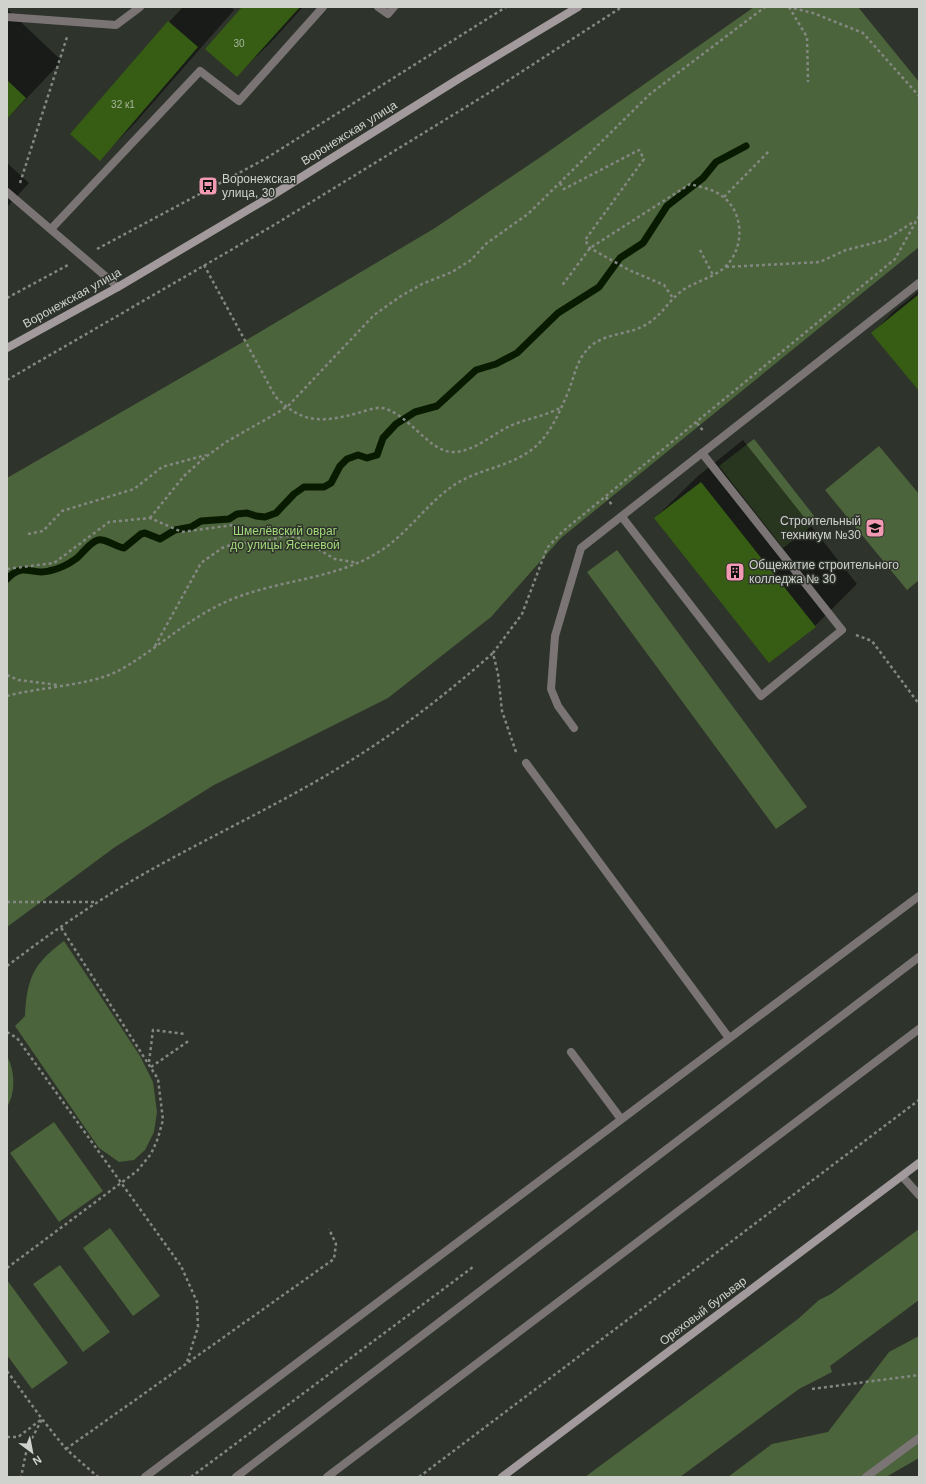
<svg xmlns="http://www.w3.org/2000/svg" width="926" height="1484" font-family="Arial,sans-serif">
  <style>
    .green { fill: #4c643b }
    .shadow { fill: #0007 }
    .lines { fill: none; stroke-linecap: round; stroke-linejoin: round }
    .stream { stroke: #081b00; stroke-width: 7 }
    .building { fill: #375d14 }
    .path { stroke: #848882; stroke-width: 2.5; stroke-dasharray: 3 3; stroke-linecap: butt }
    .lane { stroke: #7a7475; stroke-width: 8 }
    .secondary { stroke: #a29a9c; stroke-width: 8 }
    .labels { text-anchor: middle; stroke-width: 3; stroke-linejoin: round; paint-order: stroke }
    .number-label { font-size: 10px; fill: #a9b59f }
    .street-label { font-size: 12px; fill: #cfd2cd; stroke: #2e332b }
    .poi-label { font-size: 12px; fill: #cfd2cd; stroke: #2e332b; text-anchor: start }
    .park-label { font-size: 12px; fill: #a2d979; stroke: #2e332b }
  </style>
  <rect width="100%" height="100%" fill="#2e332b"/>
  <path class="green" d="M754 7H858L919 82V247L561 538 491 617 388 698 214 785 115 847 7 927V478L243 342 435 228 545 154Z
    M754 439 818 521 783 548 719 466Z
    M879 446 919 494V580L907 590 825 490Z
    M617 550 807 807 776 829 587 572Z
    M64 941 140 1056 153 1082 157 1112 154 1132 145 1150 134 1160 119 1162 99 1148 15 1026 25 1016C27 978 33 964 64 941Z
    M7 1056C15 1071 16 1092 7 1107Z
    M54 1122 103 1191 59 1222 10 1153Z
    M110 1228 160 1296 133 1316 83 1248Z
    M919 1229V1300L830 1366 832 1372 799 1389 680 1477H585L798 1319 819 1300 831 1294Z
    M60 1265 110 1332 83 1352 33 1284Z
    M7 1280 68 1363 32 1389 7 1355Z
    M919 1336V1458L886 1477H728L772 1444 828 1432 889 1352Z"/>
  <path class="shadow" d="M183 7H231L234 10 136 122 100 159 169 22Z
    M243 7H303L274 39 237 76Z
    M7 9 62 61 7 119Z
    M7 163 29 183 7 207Z
    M919 291V389L873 333 893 312Z
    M743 440 857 584 815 626 655 518 698 476Z"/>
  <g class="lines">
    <path class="stream" d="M7 579C24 561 31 576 49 571 59 569 69 564 77 558 83 553 90 542 98 540 105 538 116 547 124 548L141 534 145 533 160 539 175 530 191 527 201 521 229 519 237 514 247 513 256 516 265 517 276 513 294 494 304 487H324L331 483 340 466 347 459 358 455 367 458 377 455 383 438 396 424 415 412 437 406 476 370 496 364 517 353 558 313 599 287 620 258 643 243 667 206 703 178 716 162 746 146"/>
  </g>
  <path class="building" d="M242 7H300L237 77 205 49Z
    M168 21 198 47 100 161 70 134Z
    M7 80 26 98 7 119Z
    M919 294V391L871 333Z
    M701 482 816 627 769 663 654 518Z"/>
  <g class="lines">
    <path class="path" d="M788 7 813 13 863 33 919 96
      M789 7 807 37 808 82
      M20 183 67 37
      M560 183 564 189 639 150 644 159 585 240 590 248 629 270 664 285 673 298
      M724 197 770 150
      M97 249 265 159 506 7
      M700 250 713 275
      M204 265 275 396C302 425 324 422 358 413 365 411 375 407 382 408 409 413 429 453 454 452 474 451 489 437 506 428 523 419 543 417 560 408
      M726 267 820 262 846 250 885 240 915 221
      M7 298 68 265
      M7 380 274 225 487 94 622 7
      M697 423 704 432
      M606 497 612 505
      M150 518 184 476 203 459 226 442 277 413 289 405 374 315 401 296 422 284 452 272 471 260 487 243 528 214 650 94 765 7
      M28 534 43 531 62 511 134 489 162 467 206 455
      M7 569 54 563 109 522 150 518 182 532 233 525 236 543
      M856 635 872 641 919 704
      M155 646 201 563 222 548 236 543H260L284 536 297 537 335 559 358 563
      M7 675 18 680 58 685
      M7 696C39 687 89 686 118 671 160 648 189 616 235 598 281 580 334 579 377 553 409 534 427 501 459 482 483 468 513 466 535 447 550 434 558 415 566 397 575 378 575 359 592 345 609 332 630 335 647 324 662 315 669 300 683 290 696 281 714 278 726 266 745 247 744 212 722 196 713 189 700 187 690 184L590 248 561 287
      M516 752 502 711 498 674 493 653 522 614 547 548 562 532 895 259 919 216
      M7 902H96
      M7 966C52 932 98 900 147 872 218 832 293 798 361 754 408 724 451 690 493 653
      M7 1032 17 1038 181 1266 197 1302 198 1327 187 1362
      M149 1062 153 1030 185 1034
      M151 1067 190 1040
      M7 1268 137 1171 151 1154 158 1138 163 1120 158 1079 60 926
      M7 1371 42 1419 66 1449 98 1477
      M812 1389 919 1375
      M7 1437H18L42 1419 27 1448 21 1477
      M66 1449 334 1259 336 1244 329 1229
      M191 1477 473 1267
      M419 1477 919 1100"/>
    <path class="lane" d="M378 7 388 14 394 7
      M7 17 116 25 140 7
      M7 192 118 287
      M51 229 200 71 239 101 323 7
      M622 517 761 696 842 630 702 453
      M574 728 558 706 551 689 555 636 581 548 919 283
      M526 763 729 1038
      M571 1052 621 1119
      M902 1176 919 1195
      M145 1477 919 896
      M236 1477 919 957
      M327 1477 919 1029
      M866 1477 919 1438"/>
    <path class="secondary" d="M7 348 118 287 268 198 460 78 578 7
      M502 1477 919 1163"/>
  </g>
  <defs>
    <symbol id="bus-square" viewBox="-11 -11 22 22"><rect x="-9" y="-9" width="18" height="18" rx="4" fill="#f19ab1" stroke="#2e332b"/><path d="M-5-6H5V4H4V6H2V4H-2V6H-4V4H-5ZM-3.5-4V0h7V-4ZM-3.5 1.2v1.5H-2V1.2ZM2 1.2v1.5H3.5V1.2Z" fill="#111"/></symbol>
    <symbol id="university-square" viewBox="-11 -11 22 22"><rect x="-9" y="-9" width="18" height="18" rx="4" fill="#f19ab1" stroke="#2e332b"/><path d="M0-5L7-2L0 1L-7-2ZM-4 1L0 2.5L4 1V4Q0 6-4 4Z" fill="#111"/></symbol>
    <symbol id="building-square" viewBox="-11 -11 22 22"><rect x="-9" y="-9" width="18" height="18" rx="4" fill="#f19ab1" stroke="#2e332b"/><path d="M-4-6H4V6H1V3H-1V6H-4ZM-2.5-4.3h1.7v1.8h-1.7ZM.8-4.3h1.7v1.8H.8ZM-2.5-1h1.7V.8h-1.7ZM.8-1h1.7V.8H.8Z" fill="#111"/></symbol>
  </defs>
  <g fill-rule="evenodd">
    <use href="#bus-square" x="197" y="175" width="22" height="22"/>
    <use href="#university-square" x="864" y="517" width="22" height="22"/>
    <use href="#building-square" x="724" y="561" width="22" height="22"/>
  </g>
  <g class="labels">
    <g class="number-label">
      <text x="239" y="47">30</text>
      <text x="123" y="108">32 к1</text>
    </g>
    <g class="street-label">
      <text transform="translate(349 133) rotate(-32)" y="4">Воронежская улица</text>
      <text transform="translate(72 298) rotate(-29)" y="4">Воронежская улица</text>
      <text transform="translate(703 1311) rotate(-37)" y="4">Ореховый бульвар</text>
    </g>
    <g class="poi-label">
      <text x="222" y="183">Воронежская<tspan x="222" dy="14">улица, 30</tspan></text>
      <text x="861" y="525" text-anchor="end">Строительный<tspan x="861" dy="14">техникум №30</tspan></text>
      <text x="749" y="569">Общежитие строительного<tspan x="749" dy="14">колледжа № 30</tspan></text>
    </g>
    <g class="park-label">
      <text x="285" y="535">Шмелёвский овраг<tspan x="285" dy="14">до улицы Ясеневой</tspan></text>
    </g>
  </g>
  <rect width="926" height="1484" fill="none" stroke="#cfd2cd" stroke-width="16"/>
  <g transform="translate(32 1452) rotate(148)" stroke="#2e332b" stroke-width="3" paint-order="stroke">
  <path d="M0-3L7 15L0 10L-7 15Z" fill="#cfd2cd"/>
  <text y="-6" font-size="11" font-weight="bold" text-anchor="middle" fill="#cfd2cd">N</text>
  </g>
</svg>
